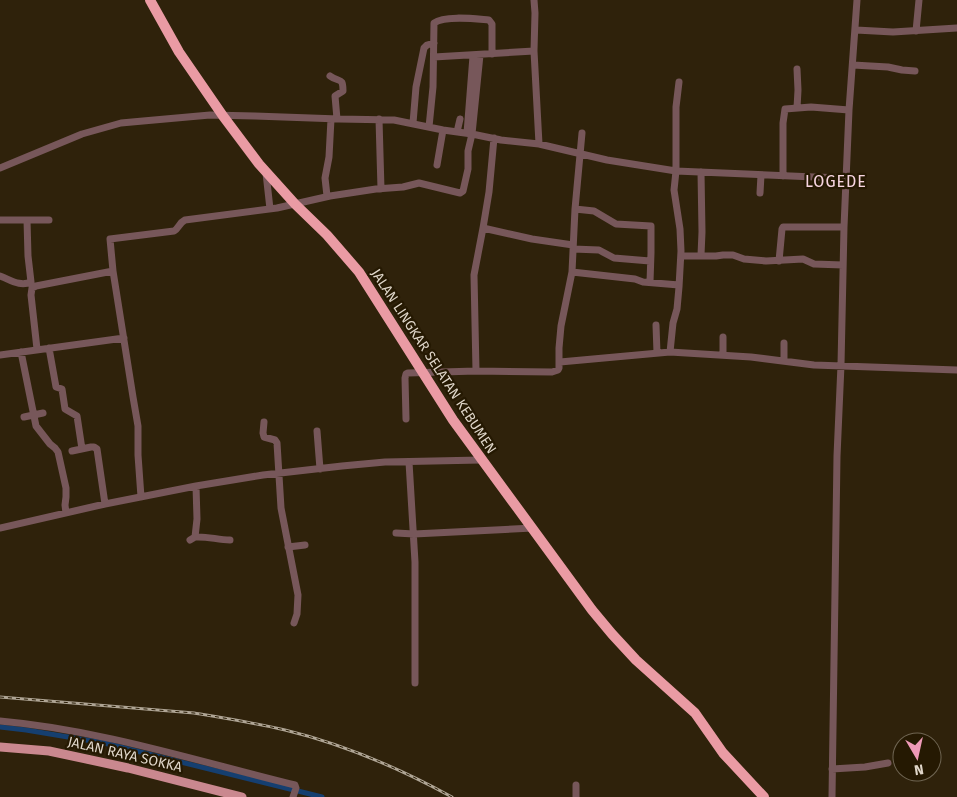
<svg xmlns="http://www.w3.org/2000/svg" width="957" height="797" font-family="'Fira Sans',sans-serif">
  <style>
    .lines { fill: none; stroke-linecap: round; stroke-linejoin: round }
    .canal { stroke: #153f70; stroke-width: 5 }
    .minor { stroke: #77575a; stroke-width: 7 }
    .major { stroke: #ca888f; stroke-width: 9 }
    .highway { stroke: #ea9ba4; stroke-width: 10 }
    .rail-casing { stroke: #afa595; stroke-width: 3 }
    .rail { stroke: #251902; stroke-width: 1; stroke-dasharray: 4; stroke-linecap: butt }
    .labels { text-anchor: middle; stroke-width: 4.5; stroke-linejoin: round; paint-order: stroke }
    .street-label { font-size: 14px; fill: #dfd6c9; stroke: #251902 }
    .quarter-label { font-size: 16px; letter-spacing: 1px; fill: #f7d5e0; stroke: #251902 }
  </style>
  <rect width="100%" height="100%" fill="#2f220b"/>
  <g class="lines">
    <path class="canal" d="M0 727 26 730 104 743 322 797"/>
    <path class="minor" d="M534 0 535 13 534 51 539 144
      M856 30 893 32 957 28
      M916 31 919 0
      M434 57 534 51
      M853 65 888 67 902 70 915 71
      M330 76C339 83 343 76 343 91L335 96 337 119
      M797 108 798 90 797 69
      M379 119 381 189
      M413 123 416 87 424 48 427 45 434 43
      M429 127 433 87 434 23C445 15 476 19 489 20L492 24V54
      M457 132 460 119
      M467 133 473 56
      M437 165 443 130
      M0 168 82 134 121 123 143 121 210 115 255 116 339 119 394 120 443 130 472 134 501 140 539 144 607 160 676 171 814 177 846 178
      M701 172 702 232 701 255
      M266 173 270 209
      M783 176V123L785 109 811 107 849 110
      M760 193 761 175
      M327 196 325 178 329 157 331 119
      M575 209 594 211 616 224 651 226V253L650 282
      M0 220H49
      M483 228 489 192 494 138
      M573 249 599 250 614 258 650 261
      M681 256H716L723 255H733L744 259 766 261 803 259 814 264 843 265
      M779 261 782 229 783 227H844
      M113 271 110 239 174 231C179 228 179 223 185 220L277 208 330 196 376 189 403 187 419 183 460 193 463 191 468 169V151L472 134 480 55
      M572 272 635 279 643 282 679 285
      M0 276C11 280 20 287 31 282L28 256 27 220
      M656 325 657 353
      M723 337V355
      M49 348 56 387 62 389 65 409 77 416 82 449
      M37 349 31 295 32 288 36 286 113 271 133 397 138 426V455L141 497
      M21 352 36 426 50 444 55 448 58 452 66 488V497L65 505 66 513
      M670 352 673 323 677 309 679 287 681 251 680 229 674 190 676 171V107L679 82
      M0 355 124 338
      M784 361V343
      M560 362 670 352 751 357 814 365 957 370
      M476 371 474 275 483 228 532 239 573 245
      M24 417 43 413
      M406 419 405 378 406 374 408 373 476 371 552 372 558 370 559 368V348L561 326 572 272 575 209 582 133
      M264 422 263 433 264 437 275 440 277 443 281 508 298 595 297 614 294 623
      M317 431 320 469
      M72 451 91 447H94L97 449 105 504
      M409 462 415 562V683
      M0 528 105 504 196 486 263 475 342 466 385 462 481 460
      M396 533 414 534 533 528
      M195 537C207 536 218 540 230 540
      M190 540 195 537 197 519 196 486
      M288 547 305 545
      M0 721C101 730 197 761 295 785L296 788 293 797
      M832 769 865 767 888 763
      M576 797V785
      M832 797 837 456 841 365 844 227 849 110 857 0"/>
    <path class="major" d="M0 747 49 751 128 768 242 797"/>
    <path class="highway" d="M150 0 179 52 223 116 259 164 295 204 327 235 359 272 453 420 592 610 612 634 636 660 695 713 723 753 764 797"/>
    <defs>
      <path id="rail" d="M0 697 194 713C224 718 255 723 285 730 343 744 399 768 452 797"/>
    </defs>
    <use href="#rail" class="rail-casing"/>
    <use href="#rail" class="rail"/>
  </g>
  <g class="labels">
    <g class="street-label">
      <text transform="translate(434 361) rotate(57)" y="5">JALAN LINGKAR SELATAN KEBUMEN</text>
      <text transform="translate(125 754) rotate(13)" y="5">JALAN RAYA SOKKA</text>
    </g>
    <g class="quarter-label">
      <text x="836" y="187">LOGEDE</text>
    </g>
  </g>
  <g transform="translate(917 757) rotate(171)"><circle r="24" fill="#251902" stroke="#6f6552"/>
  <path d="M0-4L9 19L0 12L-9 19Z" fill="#ef9ab8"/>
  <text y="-8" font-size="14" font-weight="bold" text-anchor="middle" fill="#dfd6c9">N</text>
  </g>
</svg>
